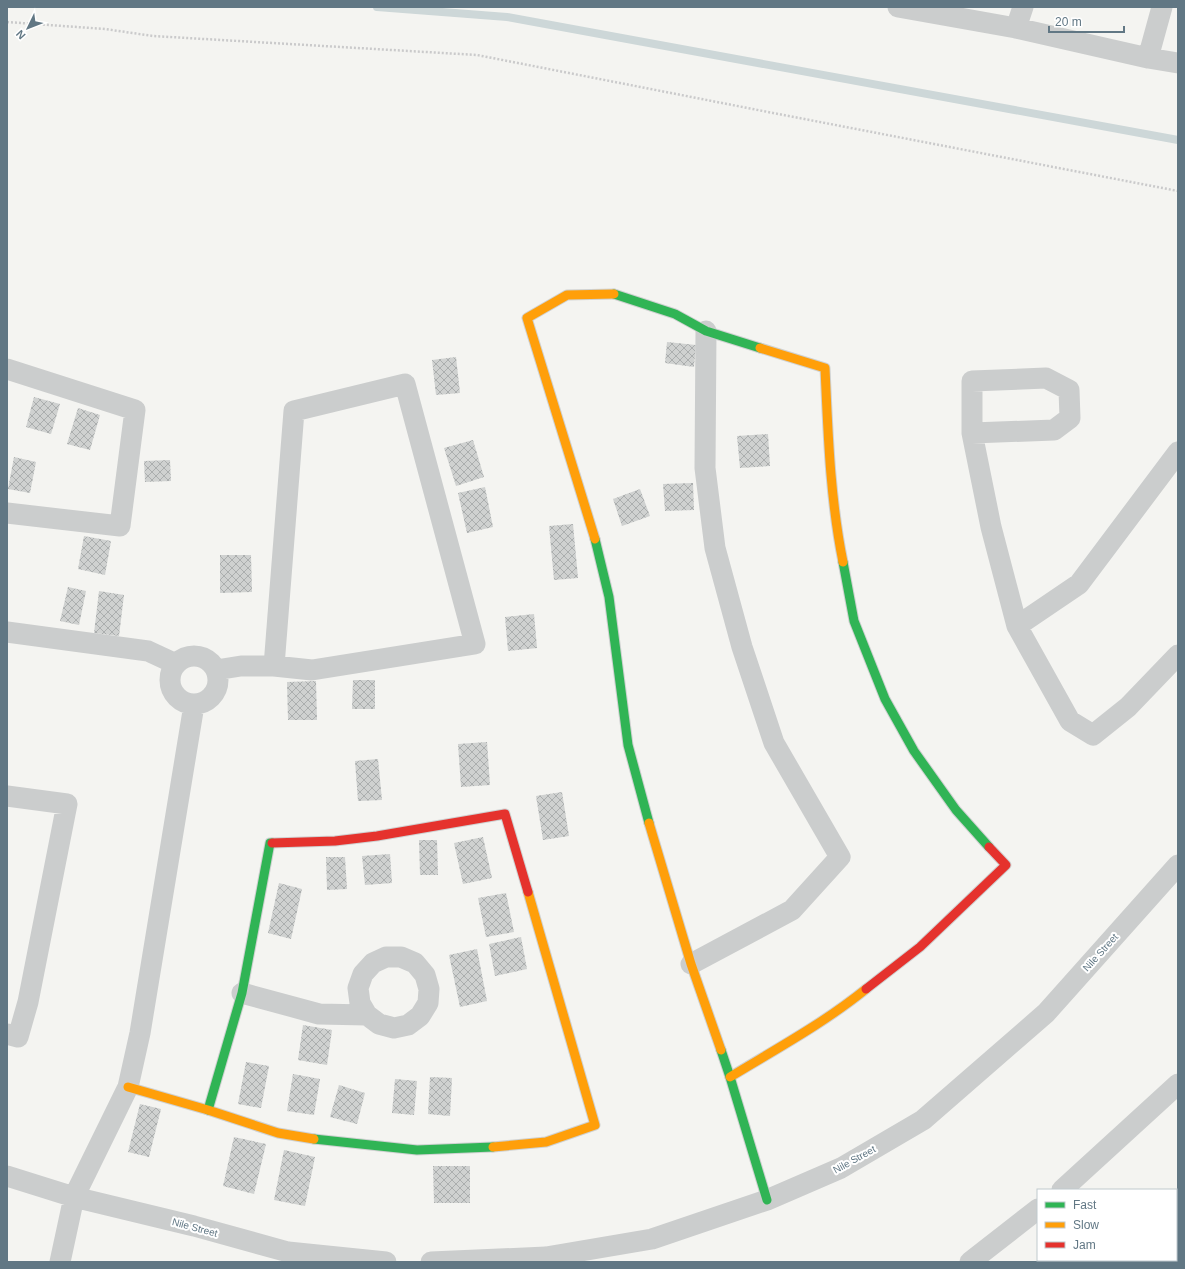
<svg xmlns="http://www.w3.org/2000/svg" width="1185" height="1269" font-family="Arial,sans-serif">
  <style>
    .lines { fill: none; stroke-linecap: round; stroke-linejoin: round }
    .stream { stroke: #cdd7d8; stroke-width: 8 }
    .building { fill: url(#building-cross-hatch) }
    .fast-casing { stroke: #cfd1d1; stroke-width: 11 }
    .slow-casing { stroke: #cfd1d1; stroke-width: 11 }
    .jam-casing { stroke: #cfd1d1; stroke-width: 11 }
    .path { stroke: #cacacb; stroke-width: 2.5; stroke-dasharray: 2 2; stroke-linecap: butt }
    .street { stroke: #cbcdcd; stroke-width: 21 }
    .fast { stroke: #30b455; stroke-width: 9 }
    .slow { stroke: #ff9f0a; stroke-width: 9 }
    .jam { stroke: #e5322d; stroke-width: 9 }
    .labels { text-anchor: middle; stroke-width: 4; stroke-linejoin: round; paint-order: stroke }
    .street-label { font-size: 10px; fill: #617784; stroke: #fff }
  </style>
  <defs>
    <pattern id="building-cross-hatch" width="8" height="8" patternUnits="userSpaceOnUse"><rect width="8" height="8" fill="#cfd1d0"/><path d="M0 0l8 8M0 8l8-8" fill="none" stroke="#abaeae"/></pattern>
  </defs>
  <rect width="100%" height="100%" fill="#f4f4f1"/>
  <g class="lines">
    <path class="stream" d="M377 7 507 17 1178 140"/>
  </g>
  <path class="building" d="M667 342 696 345 694 367 665 363Z
    M456 357 460 393 436 395 432 360Z
    M34 397 60 404 51 434 26 427Z
    M78 408 100 415 90 450 67 444Z
    M768 434 770 466 740 468 737 436Z
    M473 440 484 477 456 486 444 448Z
    M14 457 36 462 30 493 8 489Z
    M170 460 171 481 145 482 144 461Z
    M693 483 694 510 665 511 663 484Z
    M485 487 493 527 467 533 458 493Z
    M640 489 650 516 622 526 613 499Z
    M573 524 578 578 554 580 549 526Z
    M84 536 111 541 105 575 78 569Z
    M220 555H251L252 592 220 593Z
    M68 587 86 591 79 625 60 621Z
    M99 591 124 595 119 636 94 633Z
    M534 614 537 648 508 651 505 617Z
    M353 680H375V709H352Z
    M316 681 317 720H288L287 682Z
    M487 742 490 785 461 787 458 744Z
    M378 759 382 800 358 801 355 761Z
    M562 792 569 836 543 840 536 796Z
    M483 837 492 878 463 884 454 843Z
    M419 840H437L438 875H420Z
    M390 854 392 883 365 885 362 856Z
    M326 857H345L347 889 327 890Z
    M279 883 302 889 291 939 268 933Z
    M506 893 514 932 486 937 478 898Z
    M521 937 527 969 495 976 489 944Z
    M477 949 487 1001 460 1007 449 955Z
    M303 1025 332 1030 327 1065 298 1060Z
    M246 1062 269 1066 261 1108 238 1104Z
    M293 1074 320 1079 314 1115 287 1111Z
    M430 1077 452 1078 450 1116 428 1114Z
    M395 1079 417 1081 414 1115 392 1113Z
    M339 1085 365 1093 357 1124 330 1117Z
    M140 1104 161 1109 149 1157 128 1152Z
    M234 1137 266 1144 254 1194 223 1186Z
    M284 1150 315 1157 305 1206 274 1200Z
    M433 1166H470V1203H434Z"/>
  <g class="lines">
    <defs>
      <path id="fast" d="M614 294 675 314 706 331 760 348
        M595 539 609 597 628 745 649 823
        M843 562 854 621 885 699 914 751 956 810 989 847
        M721 1050 730 1077 767 1200
        M208 1110 242 993 270 843H272
        M314 1139 417 1150 493 1147"/>
      <path id="slow" d="M760 348 825 368C828 433 830 498 843 562
        M595 539 527 318 567 295 614 294
        M649 823 691 964 721 1050
        M730 1077C776 1049 824 1023 866 989
        M128 1087 208 1110 278 1133 314 1139
        M493 1147 546 1142 595 1125 528 892"/>
      <path id="jam" d="M272 843 335 841 377 836 505 814 528 892
        M866 989 920 947 1006 865 989 847"/>
    </defs>
    <use href="#fast" class="fast-casing"/>
    <use href="#slow" class="slow-casing"/>
    <use href="#jam" class="jam-casing"/>
    <path class="path" d="M7 22 105 29 153 36 477 55 768 112 1178 191"/>
    <path class="street" d="M898 7 1016 28 1148 58 1178 63
      M1016 28 1023 7
      M1148 58 1162 7
      M7 369 135 410 120 526 7 513
      M972 433 1054 430 1070 418 1069 390 1046 378 972 381V433L991 527 1017 626 1070 721 1093 735 1128 707 1178 655
      M1017 626 1079 584 1178 452
      M7 632 148 651 176 664
      M170 680a24 24 0 1 1 48 0a24 24 0 1 1-48 0Z
      M216 670 241 666H274L312 670 475 644 405 384 294 411 274 666
      M7 796 67 804 28 1002 18 1037 7 1034
      M691 964 792 910 840 857 774 743 742 647 715 548 705 468 706 331
      M242 993 319 1014 367 1015 379 1024 394 1028 408 1025 420 1016 428 1003 429 989 425 975 415 963 401 957H386L373 963 363 974 358 988 360 1003 367 1015
      M7 1176 74 1197 194 1226 288 1252 386 1262
      M1062 1190 1178 1084
      M60 1262 74 1197 128 1087 140 1033 194 705
      M431 1262 546 1257 652 1239 767 1200 841 1168 923 1120 1046 1013 1178 865
      M970 1262 1038 1209"/>
    <use href="#fast" class="fast"/>
    <use href="#slow" class="slow"/>
    <use href="#jam" class="jam"/>
  </g>
  <g class="labels">
    <g class="street-label">
      <text transform="translate(1100 952) rotate(-48)" y="4">Nile Street</text>
      <text transform="translate(854 1159) rotate(-29)" y="4">Nile Street</text>
      <text transform="translate(195 1227) rotate(15)" y="4">Nile Street</text>
    </g>
  </g>
  <rect width="1185" height="1269" fill="none" stroke="#617784" stroke-width="16"/>
  <rect x="1037" y="1189" width="140" height="72" fill="#ffffff" stroke="#c0c9ce"/>
  <rect x="1045" y="1202" width="20" height="6" fill="#30b455" stroke="#c0c9ce"/>
  <text x="1073" y="1209" font-size="12" fill="#617784">Fast</text>
  <rect x="1045" y="1222" width="20" height="6" fill="#ff9f0a" stroke="#c0c9ce"/>
  <text x="1073" y="1229" font-size="12" fill="#617784">Slow</text>
  <rect x="1045" y="1242" width="20" height="6" fill="#e5322d" stroke="#c0c9ce"/>
  <text x="1073" y="1249" font-size="12" fill="#617784">Jam</text>
  <g transform="translate(28 28) rotate(227)" stroke="#ffffff" stroke-width="3" paint-order="stroke">
  <path d="M0-3L7 15L0 10L-7 15Z" fill="#617784"/>
  <text y="-6" font-size="11" font-weight="bold" text-anchor="middle" fill="#617784">N</text>
  </g>
  <path d="M1049 26v6h75v-6" fill="none" stroke="#617784" stroke-width="2"/>
  <text x="1055" y="26" font-size="12" fill="#617784" stroke="#ffffff" stroke-width="3" paint-order="stroke">20 m</text>
</svg>
